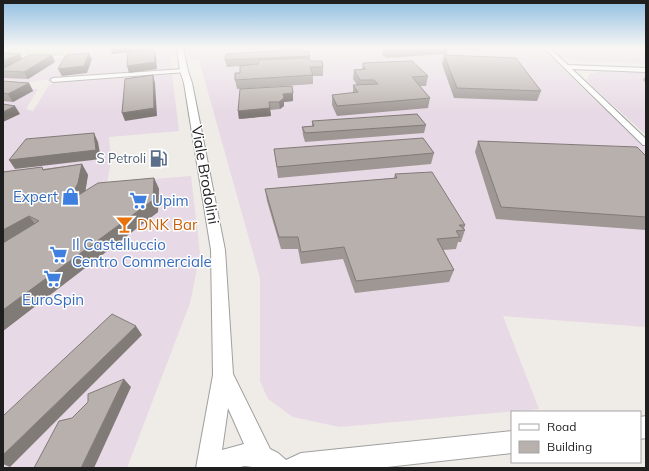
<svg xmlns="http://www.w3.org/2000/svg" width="649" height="471" font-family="Mulish,sans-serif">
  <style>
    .industrial { fill: #e7d9e5 }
    .grass { fill: #cde3b2 }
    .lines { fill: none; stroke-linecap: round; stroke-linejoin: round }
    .minor-casing { stroke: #a0a0a0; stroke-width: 2 }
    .tertiary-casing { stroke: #a0a0a0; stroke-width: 2 }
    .minor { fill: #fff; fill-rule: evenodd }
    .tertiary { fill: #fff; fill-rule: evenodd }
    .wall { fill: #9e9794 }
    .shaded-wall { fill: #817b78 }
    .building { fill: #b8b0ac; stroke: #817b78 }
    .labels { text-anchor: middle; stroke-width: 3; stroke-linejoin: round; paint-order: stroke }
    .far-service-label { font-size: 13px; fill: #4e5e75; stroke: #fff; text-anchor: end }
    .street-label { font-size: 15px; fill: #1f1f1f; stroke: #fff }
    .shop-label { font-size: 15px; fill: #366cbe; stroke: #fff; text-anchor: start }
    .food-label { font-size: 15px; fill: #c56008; stroke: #fff; text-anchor: start }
  </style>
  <rect width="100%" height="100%" fill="#efebe6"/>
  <path class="industrial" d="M72 48H169L172 71 57 78 30 82 3 80V57L65 58Z
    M185 48H541L646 149V327L503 316 539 409 340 427 293 417 268 399 260 381V278L199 60H188Z
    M553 48H642L646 51V64L577 61 562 56Z
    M601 71 646 72V135L592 86 587 80 590 74Z
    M172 74 179 131 109 137 111 162 107 183 191 176 200 254 190 303 127 468H3V86L38 89 26 109 33 111 49 85 53 83Z"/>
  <path class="grass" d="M15 48H72L66 56 3 55V53Z"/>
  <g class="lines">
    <defs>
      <path id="minor" d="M8 48H15L3 54V50Z
        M544 48H550L568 65 646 68V72L572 69 646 139V145H643Z
        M184 69 187 71 186 72 53 82 50 80 53 78Z"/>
      <path id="tertiary" d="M177 48H183L188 71 192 83 225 250 233 374 270 449 278 453 286 460 301 453 512 431V453L378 468H259L245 466 235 468H196L213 375 211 250 184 83 180 71ZM228 408 244 444 222 450Z
        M646 416V438L640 439V417Z"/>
    </defs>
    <use href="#minor" class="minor-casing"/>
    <use href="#tertiary" class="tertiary-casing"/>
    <use href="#minor" class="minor"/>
    <use href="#tertiary" class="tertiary"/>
  </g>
  <path class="wall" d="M383 48H501V50L448 49 447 54 386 58 382 54Z
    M303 51 310 56V61L323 67V76H313V84L237 89 235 80 240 73V66L227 67 225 60Z
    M3 53 20 54 22 59 52 55 55 62 28 79 4 78 3 77Z
    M444 55 541 91 537 101 454 98 442 64Z
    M363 63 428 76 426 86H420L430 98 428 108 337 116 332 105V95L353 93V85H357L353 79 354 70 362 69Z
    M646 75V83L643 80Z
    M3 81 29 83 33 91 13 102 3 101Z
    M293 93V101L284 102V106L280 109 270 110 271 116 239 119 238 111Z
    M312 121 426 125 424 133 305 142 303 135 302 127 312 126Z
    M478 141 646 156V230L496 219 475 152Z
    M274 149 434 153 431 164 278 178Z
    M82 164 88 175 85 191 154 178 159 189 158 212 3 331V172L42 167 43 169Z
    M395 174 465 225 464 229 465 230 461 242H458L456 249 443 250 454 270 449 282 355 293 343 259 301 264 298 249H281L267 201 265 189 394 178Z"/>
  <path class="shaded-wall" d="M110 48H149L150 50 112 54Z
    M154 49 156 56 157 69 129 73 127 66Z
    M89 53 92 59 87 73 62 76 58 69Z
    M20 54 23 60 4 70 3 68V61Z
    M52 55 55 62 28 79 24 72Z
    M153 75 155 83 157 116 125 121 122 113Z
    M29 83 33 91 13 102 8 94Z
    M293 93V101L284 102V106L280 109 279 102 283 94Z
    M15 106 20 114 3 122V112Z
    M270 108 271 116 239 119 238 111Z
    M94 133 98 142 101 159 15 169 9 160Z
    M82 164 88 175 85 194 69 201Z
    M154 178 159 189 158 212 3 331V310Z
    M29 216 38 228 6 246 3 243V230Z
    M136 326 142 335 10 467 3 464V455Z
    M124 379 131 387 94 468H81Z"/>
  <path class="building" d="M383 48H447L387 51Z
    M154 49 155 62 127 66 128 52Z
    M303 49V51H308L310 56 225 60 226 54Z
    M3 53 20 54 3 61Z
    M89 53 84 66 58 69 66 55Z
    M29 55H52L24 72 3 71V69Z
    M444 55 516 58 541 91 457 88Z
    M308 58 310 61H322L323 67H310L313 75 235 80V73H240V66L258 64 259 60Z
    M412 61 428 76 412 77 430 98 337 106 332 95 358 92 353 85 378 84 374 80H360L354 70 366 69 363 66V63Z
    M153 75 154 108 122 113 125 79Z
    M3 81 29 83 8 94 3 93Z
    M292 86 293 93 283 94 284 98 279 102H269L270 108 238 111 240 89Z
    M3 104 15 106 3 112Z
    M417 114 426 125 305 133 302 127 314 126 312 121Z
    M94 133 96 150 9 160 26 139Z
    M423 138 434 153 277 167 274 149Z
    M478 141 637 147 646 156V217L501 207Z
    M82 164 78 183 69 201 98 183 154 178 153 200 3 310V243L39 221 29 216 3 230V172L42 167 43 170Z
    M432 172 465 225H459L465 230 456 231 460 237 437 239 454 270 356 281 344 247 301 252 298 237H279L265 189 397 178 395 174Z
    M112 314 136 326 3 455V416Z
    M124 379 81 468H34L59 421 72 418 88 402V394Z"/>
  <linearGradient id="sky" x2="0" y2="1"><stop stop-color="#90bfe2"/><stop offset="0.42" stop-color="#f8f6f4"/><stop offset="1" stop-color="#f8f6f4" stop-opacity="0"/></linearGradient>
  <rect width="649" height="114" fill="url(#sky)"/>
  <defs>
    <symbol id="fuel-bare" viewBox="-9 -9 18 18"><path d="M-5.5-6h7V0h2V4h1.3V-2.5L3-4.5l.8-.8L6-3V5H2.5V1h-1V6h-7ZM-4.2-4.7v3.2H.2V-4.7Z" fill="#5c6f8a" stroke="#fff" stroke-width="2.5" paint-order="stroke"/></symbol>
    <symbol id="shop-bare" viewBox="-9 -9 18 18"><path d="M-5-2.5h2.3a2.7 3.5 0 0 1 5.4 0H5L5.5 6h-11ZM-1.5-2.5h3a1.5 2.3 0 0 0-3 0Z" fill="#3f7fe0" stroke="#fff" stroke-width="2.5" paint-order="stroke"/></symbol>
    <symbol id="supermarket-bare" viewBox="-9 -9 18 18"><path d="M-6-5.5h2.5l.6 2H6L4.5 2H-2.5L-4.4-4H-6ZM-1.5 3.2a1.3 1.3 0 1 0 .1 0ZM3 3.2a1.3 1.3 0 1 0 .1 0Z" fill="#3f7fe0" stroke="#fff" stroke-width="2.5" paint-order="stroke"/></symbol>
    <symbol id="bar-bare" viewBox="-9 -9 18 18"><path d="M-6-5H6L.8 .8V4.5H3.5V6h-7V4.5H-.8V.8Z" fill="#e8710a" stroke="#fff" stroke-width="2.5" paint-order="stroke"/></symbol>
  </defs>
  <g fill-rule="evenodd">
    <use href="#fuel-bare" x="146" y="146" width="25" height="25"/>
    <use href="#shop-bare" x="58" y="184" width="25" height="25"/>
    <use href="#supermarket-bare" x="126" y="188" width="25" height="25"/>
    <use href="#bar-bare" x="112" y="212" width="25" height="25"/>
    <use href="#supermarket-bare" x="46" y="242" width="25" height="25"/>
    <use href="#supermarket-bare" x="40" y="266" width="25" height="25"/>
  </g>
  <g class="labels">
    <g class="far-service-label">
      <text x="146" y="163">S Petroli</text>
    </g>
    <g class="street-label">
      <text transform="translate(205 175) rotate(80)" y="5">Viale Brodolini</text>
    </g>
    <g class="shop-label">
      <text x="58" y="202" text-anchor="end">Expert</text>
      <text x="152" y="206">Upim</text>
      <text x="72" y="250">Il Castelluccio<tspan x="72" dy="17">Centro Commerciale</tspan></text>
      <text x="53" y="305" text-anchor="middle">EuroSpin</text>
    </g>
    <g class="food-label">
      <text x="137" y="230">DNK Bar</text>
    </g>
  </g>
  <rect width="649" height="471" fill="none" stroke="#1f1f1f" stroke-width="8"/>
  <rect x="511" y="411" width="130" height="52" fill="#ffffff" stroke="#a5a5a5"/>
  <rect x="519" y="424" width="20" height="6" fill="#ffffff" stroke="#a5a5a5"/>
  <text x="547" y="431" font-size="12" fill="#1f1f1f">Road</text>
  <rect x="519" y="441" width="20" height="12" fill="#b8b0ac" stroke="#a5a5a5"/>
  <text x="547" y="451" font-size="12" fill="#1f1f1f">Building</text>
</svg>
